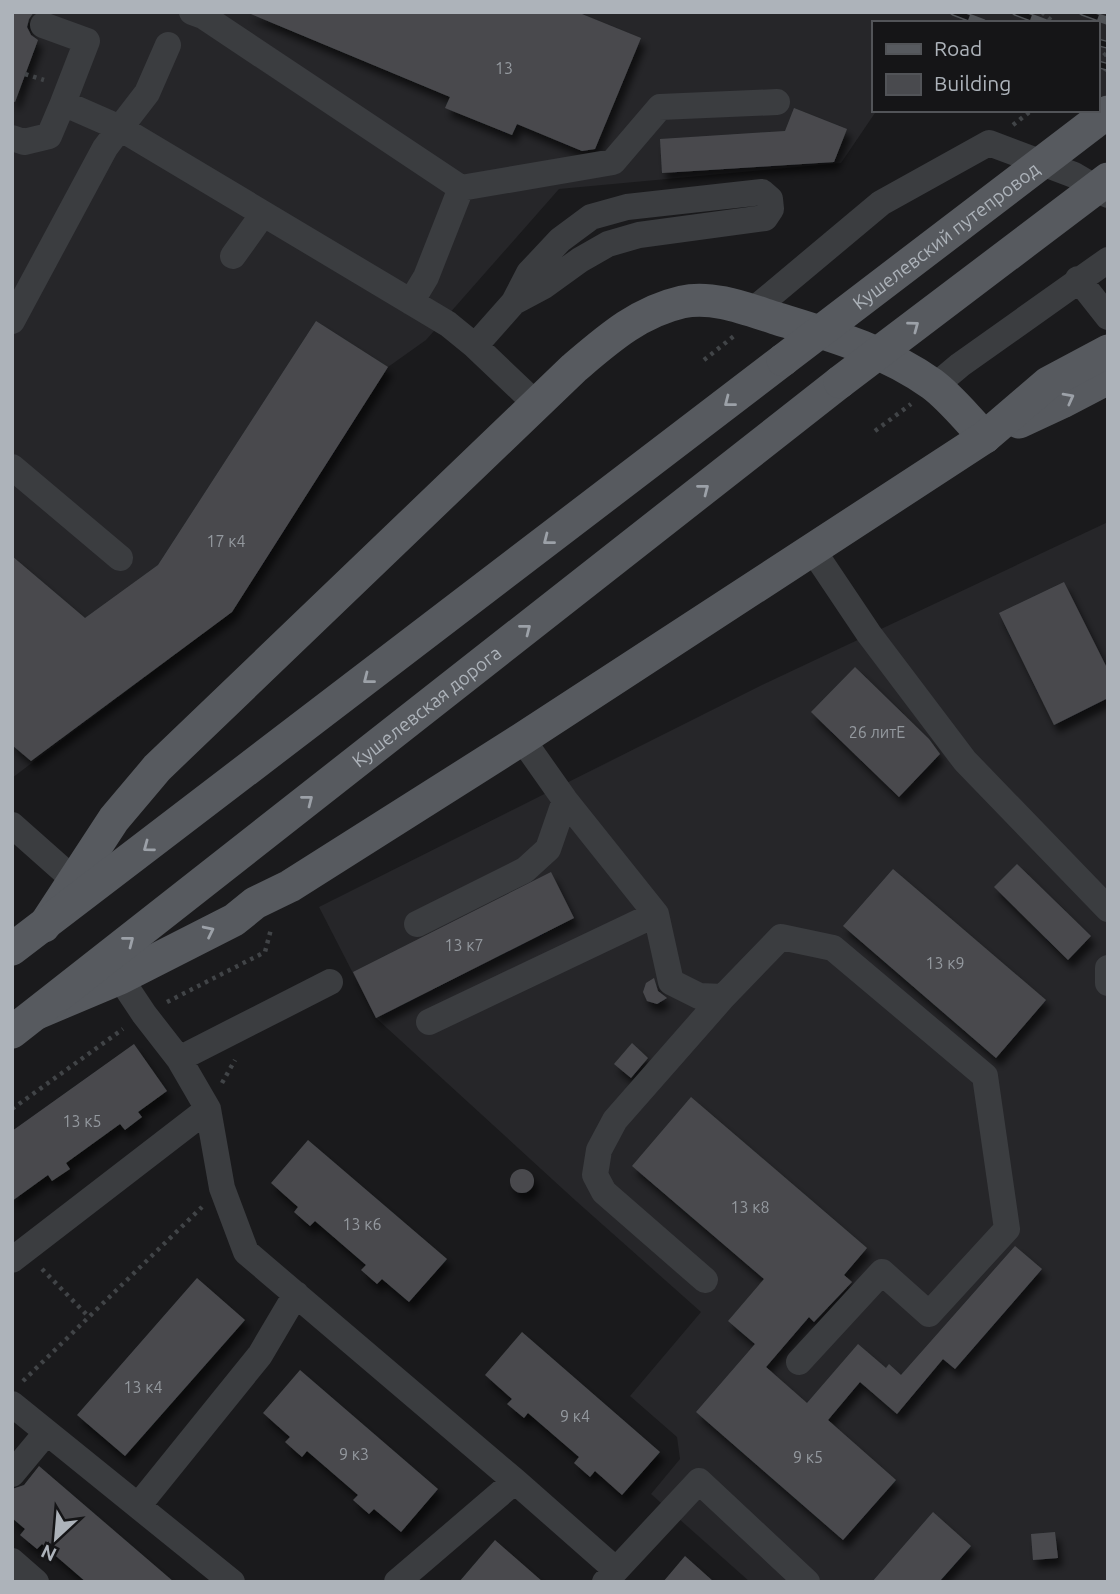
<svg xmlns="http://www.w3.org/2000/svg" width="1120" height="1594" font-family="Ubuntu,sans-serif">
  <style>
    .built { fill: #262629 }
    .building { fill: #494a4e; filter: url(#shadow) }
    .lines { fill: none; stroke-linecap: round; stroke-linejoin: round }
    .path { stroke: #414447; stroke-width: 4.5; stroke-dasharray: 3.5 5; stroke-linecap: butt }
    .minor { stroke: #3b3d40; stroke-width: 26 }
    .major { stroke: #575a5f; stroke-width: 33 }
    .rail-casing { stroke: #505357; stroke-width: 8 }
    .rail { stroke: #151517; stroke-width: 5; stroke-dasharray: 16; stroke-linecap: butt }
    .major-bridge { stroke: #575a5f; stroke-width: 33 }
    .oneway { stroke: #9ca1a8 }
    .labels { text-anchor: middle; stroke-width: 5; stroke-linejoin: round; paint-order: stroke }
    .number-label { font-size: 16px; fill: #94999f }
    .street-label { font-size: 19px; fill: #adb3ba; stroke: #151517 }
  </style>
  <defs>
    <filter id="shadow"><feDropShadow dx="4.5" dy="8" stdDeviation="3.5" flood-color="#0009"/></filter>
  </defs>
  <rect width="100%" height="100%" fill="#1a1a1c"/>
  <path class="built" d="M12 12H1108V112L1097 109V23H873V110H877L841 163 559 189 426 340 388 367 232 612 12 778Z
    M1108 522V1582H750L651 1494 680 1459 677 1437 630 1396 701 1312 576 1201 376 1018 319 907 760 686Z"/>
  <path class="building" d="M12 12H34L29 19 27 27 31 35 38 40 15 102 12 101Z
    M246 12H577L641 38 595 149 582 151 517 124 512 135 445 108 450 97Z
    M794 108 847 129 834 162 662 173 660 139 785 131Z
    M316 321 388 367 232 612 31 761 12 745V556L85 618 158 565Z
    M1064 582 1108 670V698L1054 725 999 613Z
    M855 667 929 739 940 754 899 797 811 712Z
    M1017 864 1091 936 1068 960 994 887Z
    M893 869 1046 1000 996 1058 843 926Z
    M551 872 574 918 376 1018 353 972Z
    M654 978 658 991 667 998 657 1004 647 1001 643 992 646 983Z
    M632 1043 648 1058 631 1078 614 1064Z
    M134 1044 167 1091 138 1112 142 1117 125 1130 120 1124 66 1163 70 1169 52 1181 48 1175 12 1201V1131Z
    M691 1097 867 1248 844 1275 852 1282 814 1322 809 1317 766 1367 807 1403 858 1344 886 1368 889 1364 901 1375 1015 1246 1042 1269 955 1369 943 1359 897 1414 860 1382 828 1420 896 1480 843 1540 696 1412 755 1344 728 1321 764 1279 632 1166Z
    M308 1140 447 1259 409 1302 382 1279 377 1284 361 1270 366 1265 315 1221 310 1226 294 1212 298 1207 271 1183Z
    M510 1181a12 12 0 1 1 24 0a12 12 0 1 1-24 0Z
    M197 1278 245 1320 125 1456 77 1415Z
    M522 1332 660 1452 622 1495 595 1471 590 1477 574 1463 579 1457 528 1413 524 1418 507 1404 512 1399 485 1375Z
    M300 1370 438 1489 401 1532 374 1509 369 1514 353 1500 358 1495 307 1451 302 1457 294 1450 285 1442 290 1437 263 1413Z
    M39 1466 174 1582H86L42 1544 37 1549 20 1535 25 1529 12 1518V1489L24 1485Z
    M933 1512 971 1546 939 1582H872Z
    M1055 1532 1058 1558 1033 1560 1031 1534Z
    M495 1540 543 1582H459Z
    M685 1556 714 1582H663Z"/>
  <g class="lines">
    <path class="path" d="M1042 12 1054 23
      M1097 61 1108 52
      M1097 64 1107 70
      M25 74 44 80
      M1013 125 1032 110
      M704 360 734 336
      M875 431 911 404
      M167 1002 265 952 271 929
      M222 1083 235 1060
      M12 1109 123 1029
      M42 1269 88 1316
      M23 1381 202 1207"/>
    <path class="minor" d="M192 12 203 16 461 188 426 277 411 302
      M43 25 87 41 63 103
      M12 138 24 142 49 136 63 103 120 128 147 93 168 45
      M461 188 613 162 660 107 777 102
      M233 256 263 214
      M1078 279 1108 317
      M752 311 881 203 989 143 1074 175 1108 195
      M12 321 105 148 120 128 448 324 475 346 536 404
      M475 346 514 302 544 286 580 260 608 244 639 235 765 218 771 209 770 199 762 192 627 207 591 217 560 240 529 273 514 302
      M935 386 960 365 1108 260
      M12 467 120 558
      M812 549 869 634 965 761 1108 909
      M522 739 565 800 656 914 671 982 699 996 723 997 781 937 833 948 985 1076 1007 1229 929 1314 882 1272 799 1362
      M12 825 74 880
      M417 924 525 870 548 849 565 800
      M1108 968V983
      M120 978 144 1014 179 1059 208 1109 222 1188 246 1252 515 1481 616 1570
      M429 1022 656 914
      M179 1059 330 982
      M12 1260 208 1109
      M705 1280 604 1192 595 1175 599 1150 615 1120 723 997
      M12 1404 232 1582
      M12 1474 46 1433
      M138 1506 260 1355 296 1294
      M12 1561 36 1582
      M397 1582 515 1481
      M605 1582 699 1481 807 1582"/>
    <g class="major">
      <path d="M1019 422 1062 402 1108 378"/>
      <path d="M44 926 114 819 157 768 574 368C607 340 638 312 682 302 712 295 747 309 775 318 830 335 884 350 932 384 951 398 968 420 985 437"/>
      <path d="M12 949 783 360"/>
      <path d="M37 1013 120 978 234 920 255 903 290 886 522 739 985 437 1048 383 1108 351"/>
      <path id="s1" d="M12 1032 840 382"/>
    </g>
    <defs>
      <path id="rail" d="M954 12 983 23
        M1016 12 1045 23
        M1083 12 1108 21
        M1097 42 1108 45
        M1097 64 1108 67"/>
    </defs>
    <use href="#rail" class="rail-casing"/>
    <use href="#rail" class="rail"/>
    <g class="major-bridge">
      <path id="s2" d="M783 360 1108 112"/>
      <path d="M840 382 1108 179"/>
    </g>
  </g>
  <defs><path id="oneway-chevron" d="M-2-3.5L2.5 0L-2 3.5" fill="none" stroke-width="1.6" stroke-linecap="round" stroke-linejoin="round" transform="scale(1.75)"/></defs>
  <g class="oneway">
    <use href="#oneway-chevron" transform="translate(914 326) rotate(-37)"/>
    <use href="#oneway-chevron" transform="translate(1069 398) rotate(-28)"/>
    <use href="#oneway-chevron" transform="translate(729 402) rotate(142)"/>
    <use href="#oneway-chevron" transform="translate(704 489) rotate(-38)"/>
    <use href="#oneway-chevron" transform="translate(548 540) rotate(142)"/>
    <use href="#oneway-chevron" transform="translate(526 629) rotate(-38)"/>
    <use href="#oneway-chevron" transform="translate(368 679) rotate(142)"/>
    <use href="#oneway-chevron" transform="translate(308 800) rotate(-38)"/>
    <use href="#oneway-chevron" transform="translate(148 847) rotate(143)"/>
    <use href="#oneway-chevron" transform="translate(209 931) rotate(-26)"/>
    <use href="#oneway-chevron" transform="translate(129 941) rotate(-38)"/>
  </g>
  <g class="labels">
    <g class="number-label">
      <text x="504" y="74">13</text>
      <text x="226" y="547">17 к4</text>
      <text x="877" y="738">26 литЕ</text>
      <text x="464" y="951">13 к7</text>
      <text x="945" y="969">13 к9</text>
      <text x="82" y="1127">13 к5</text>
      <text x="750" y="1213">13 к8</text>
      <text x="362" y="1230">13 к6</text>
      <text x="143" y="1393">13 к4</text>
      <text x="575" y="1422">9 к4</text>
      <text x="354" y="1460">9 к3</text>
      <text x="808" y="1463">9 к5</text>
    </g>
    <g class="street-label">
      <text dy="7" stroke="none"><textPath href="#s2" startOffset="205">Кушелевский путепровод</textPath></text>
      <text dy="7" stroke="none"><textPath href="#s1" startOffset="527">Кушелевская дорога</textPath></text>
    </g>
  </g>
  <rect width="1120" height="1594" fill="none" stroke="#adb3ba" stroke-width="28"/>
  <rect x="872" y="21" width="228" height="91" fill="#151517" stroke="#525458" stroke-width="2"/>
  <rect x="886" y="44" width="35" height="10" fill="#575a5f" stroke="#525458" stroke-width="2"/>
  <text x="934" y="56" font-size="21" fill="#adb3ba">Road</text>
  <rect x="886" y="74" width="35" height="21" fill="#494a4e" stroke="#525458" stroke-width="2"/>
  <text x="934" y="91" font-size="21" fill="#adb3ba">Building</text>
  <g transform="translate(56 1538) rotate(206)" stroke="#151517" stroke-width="5" paint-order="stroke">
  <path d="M0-5L12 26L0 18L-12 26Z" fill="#adb3ba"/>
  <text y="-10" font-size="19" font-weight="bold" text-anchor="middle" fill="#adb3ba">N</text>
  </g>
</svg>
